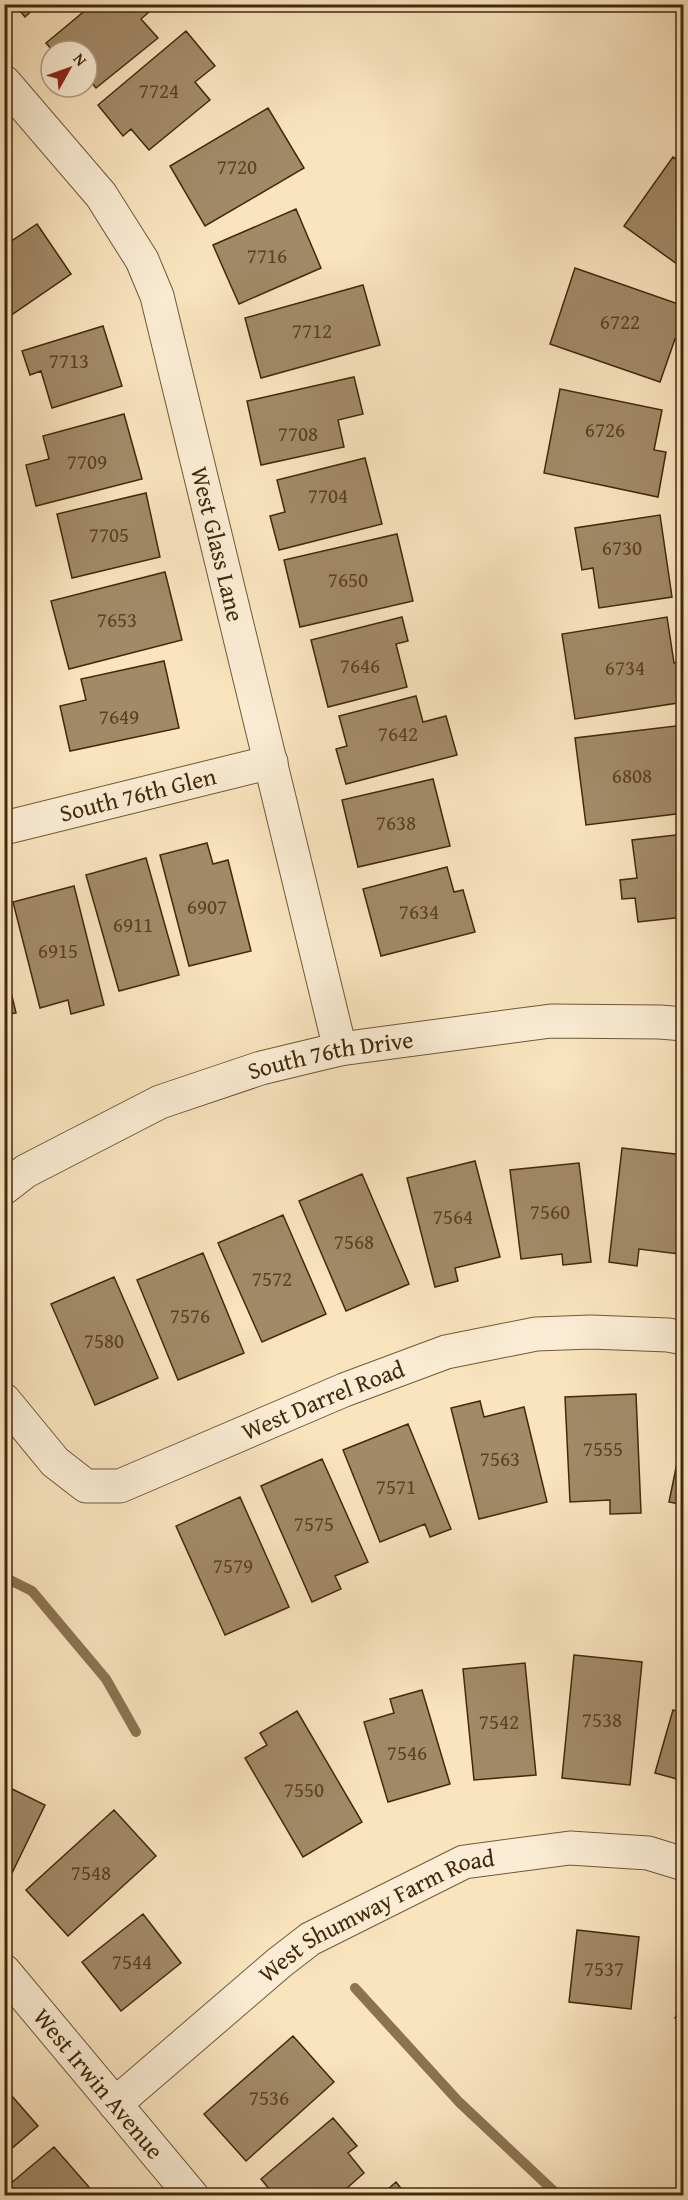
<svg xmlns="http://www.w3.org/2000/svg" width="688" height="2200" font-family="'Gentium Book Plus',serif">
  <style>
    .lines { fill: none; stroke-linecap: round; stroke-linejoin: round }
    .stream { stroke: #8b7351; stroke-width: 10 }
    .building { fill: #a28a68; stroke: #43290a; stroke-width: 1.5 }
    .minor-casing { stroke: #705837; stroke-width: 35 }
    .tertiary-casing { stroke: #705837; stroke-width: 35 }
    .minor { stroke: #fbedd5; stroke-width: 33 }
    .tertiary { stroke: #fbedd5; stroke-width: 33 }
    .labels { text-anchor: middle; stroke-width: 4.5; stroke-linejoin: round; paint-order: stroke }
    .number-label { font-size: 21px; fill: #5b4122 }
    .street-label { font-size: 24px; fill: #43290a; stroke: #fbedd5 }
  </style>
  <rect width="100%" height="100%" fill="#f9e4be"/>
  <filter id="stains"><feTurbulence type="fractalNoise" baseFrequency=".00333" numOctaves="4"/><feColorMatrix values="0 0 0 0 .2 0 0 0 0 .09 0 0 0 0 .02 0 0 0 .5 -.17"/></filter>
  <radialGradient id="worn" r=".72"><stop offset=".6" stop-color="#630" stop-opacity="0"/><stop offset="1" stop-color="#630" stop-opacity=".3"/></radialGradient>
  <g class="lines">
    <path class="stream" d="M4 1577 32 1591 106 1679 136 1732
      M355 1988 459 2102 559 2196"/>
  </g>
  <path class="building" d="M14 4H39L25 17Z
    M93 4H158L141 19 158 38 96 88 87 77V51H53L46 43Z
    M186 31 215 66 195 82 210 100 149 150 131 129 123 136 98 105Z
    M268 108 304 168 205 226 170 166Z
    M673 157 684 164V269L624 226Z
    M296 209 321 268 239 304 213 245Z
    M37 224 71 274 4 320V246Z
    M575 268 684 306V342L675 339 660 382 550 344Z
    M363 285 380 345 261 378 245 318Z
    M103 326 122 386 52 408 41 371 30 375 22 351Z
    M354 377 363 414 338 420 344 447 261 465 247 401Z
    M560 389 662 410 654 450 666 452 658 497 544 473Z
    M124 414 142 479 36 506 26 465 49 459 43 436Z
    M365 458 382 524 279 550 270 516 285 512 277 480Z
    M146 493 160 557 72 578 57 514Z
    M660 515 672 597 599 608 593 568 582 570 575 528Z
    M397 534 413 601 300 627 284 560Z
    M165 572 182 640 69 669 51 601Z
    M402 617 408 641 396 644 407 687 328 707 311 640Z
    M667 617 674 663 682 662 684 702 575 719 562 634Z
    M164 661 179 728 70 751 60 706 86 700 81 679Z
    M416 696 423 722 446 716 457 755 346 784 336 749 347 746 339 716Z
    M684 725V813L586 825 575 738Z
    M433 779 450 846 358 867 342 800Z
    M684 834V917L638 922 635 898 622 899 620 880 637 878 632 840Z
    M207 843 213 864 228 860 251 951 189 966 160 855Z
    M146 858 179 975 119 991 86 875Z
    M447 867 454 892 463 890 475 932 381 956 363 889Z
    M74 886 104 1005 71 1014 68 1000 40 1008 13 902Z
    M4 963 16 1013 4 1015Z
    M622 1148 684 1155V1217L679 1254 639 1249 637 1266 609 1262Z
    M475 1161 500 1257 455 1268 458 1281 435 1287 407 1178Z
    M579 1163 591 1262 563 1265 562 1254 521 1259 510 1170Z
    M362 1174 409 1284 346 1311 299 1201Z
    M283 1215 326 1314 262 1342 218 1243Z
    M203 1253 244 1353 178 1380 137 1280Z
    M114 1277 158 1378 95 1405 51 1304Z
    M636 1394 641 1513 610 1514V1500L570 1502 565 1397Z
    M480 1401 484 1417 524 1407 547 1502 479 1519 451 1408Z
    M408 1424 451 1529 430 1537 425 1524 380 1542 343 1450Z
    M684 1429V1505L669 1502Z
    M322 1459 368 1562 335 1576 341 1589 312 1602 261 1486Z
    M240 1497 289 1607 225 1635 176 1526Z
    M574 1655 642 1662 630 1785 562 1778Z
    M525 1663 536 1775 474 1780 463 1669Z
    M422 1690 450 1784 388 1802 364 1722 394 1713 390 1699Z
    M673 1710 684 1713V1781L655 1773Z
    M297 1711 362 1822 303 1857 245 1758 267 1745 260 1733Z
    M4 1785 45 1805 12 1873 4 1869Z
    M114 1810 156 1856 68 1936 26 1890Z
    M143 1914 181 1963 121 2011 82 1962Z
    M577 1930 639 1937 631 2009 569 2002Z
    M684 2000V2022L675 2018Z
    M293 2036 334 2082 246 2161 204 2114Z
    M4 2087 38 2126 4 2155Z
    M333 2118 357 2146 348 2153 364 2173 338 2196H275L261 2179Z
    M54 2147 95 2194 4 2196V2189Z
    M396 2182 407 2196H380Z"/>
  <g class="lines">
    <defs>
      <g id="minor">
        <path id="s1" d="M4 82 101 195 142 260 157 296 340 1049"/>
        <path id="s2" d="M4 828 271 762"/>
        <path id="s3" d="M4 1400 55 1462 86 1486H120L344 1390 446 1352 536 1334 591 1332 668 1335 684 1338"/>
        <path id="s4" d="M4 1971 192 2196"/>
        <path id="s5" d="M115 2104 279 1963 310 1939 464 1862 570 1848 648 1853 684 1864"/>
      </g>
      <g id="tertiary">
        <path id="s6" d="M4 1188 26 1171 160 1102 261 1068 340 1049 551 1021 660 1022 684 1024"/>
      </g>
    </defs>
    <use href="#minor" class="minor-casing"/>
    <use href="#tertiary" class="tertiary-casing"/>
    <use href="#minor" class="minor"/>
    <use href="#tertiary" class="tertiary"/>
  </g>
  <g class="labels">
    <g class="number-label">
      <text x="159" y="98">7724</text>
      <text x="237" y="174">7720</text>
      <text x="267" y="263">7716</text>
      <text x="620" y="329">6722</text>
      <text x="312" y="338">7712</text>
      <text x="69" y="368">7713</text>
      <text x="605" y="437">6726</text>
      <text x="298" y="441">7708</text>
      <text x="87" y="469">7709</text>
      <text x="328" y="503">7704</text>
      <text x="109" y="542">7705</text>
      <text x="622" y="555">6730</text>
      <text x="348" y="587">7650</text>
      <text x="117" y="627">7653</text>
      <text x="360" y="673">7646</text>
      <text x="625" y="675">6734</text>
      <text x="119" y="724">7649</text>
      <text x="398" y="741">7642</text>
      <text x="632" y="783">6808</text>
      <text x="396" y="830">7638</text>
      <text x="207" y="914">6907</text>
      <text x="419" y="919">7634</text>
      <text x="133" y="932">6911</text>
      <text x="58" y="958">6915</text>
      <text x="550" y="1219">7560</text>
      <text x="453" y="1224">7564</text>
      <text x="354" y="1249">7568</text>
      <text x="272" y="1286">7572</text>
      <text x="190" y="1323">7576</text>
      <text x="104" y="1348">7580</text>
      <text x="603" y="1456">7555</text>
      <text x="500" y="1466">7563</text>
      <text x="396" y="1494">7571</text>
      <text x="314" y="1531">7575</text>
      <text x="233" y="1573">7579</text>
      <text x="602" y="1727">7538</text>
      <text x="499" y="1729">7542</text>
      <text x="407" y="1760">7546</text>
      <text x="304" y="1797">7550</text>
      <text x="91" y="1880">7548</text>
      <text x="132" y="1969">7544</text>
      <text x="604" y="1976">7537</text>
      <text x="269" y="2105">7536</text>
    </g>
    <g class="street-label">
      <text dy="8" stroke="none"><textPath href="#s1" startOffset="520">West Glass Lane</textPath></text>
      <text dy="8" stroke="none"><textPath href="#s2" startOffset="138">South 76th Glen</textPath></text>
      <text dy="8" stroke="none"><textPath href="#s6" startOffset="356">South 76th Drive</textPath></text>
      <text dy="8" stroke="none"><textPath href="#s3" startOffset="374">West Darrel Road</textPath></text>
      <text dy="8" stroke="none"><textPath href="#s5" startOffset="326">West Shumway Farm Road</textPath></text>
      <text dy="8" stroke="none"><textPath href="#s4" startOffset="147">West Irwin Avenue</textPath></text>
    </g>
  </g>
  <rect width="688" height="2200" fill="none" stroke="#f9e4be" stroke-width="24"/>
  <rect x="6" y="6" width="676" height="2188" fill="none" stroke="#43290a" stroke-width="3"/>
  <rect x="12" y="12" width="664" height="2176" fill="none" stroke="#43290a" stroke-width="1.5"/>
  <g transform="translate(69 69) rotate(50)"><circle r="28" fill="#fbedd5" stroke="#b19f84" stroke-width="1.5"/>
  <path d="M0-4.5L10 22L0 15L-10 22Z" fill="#8f2418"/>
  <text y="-9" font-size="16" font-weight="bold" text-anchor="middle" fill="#43290a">N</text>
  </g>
  <rect width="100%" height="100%" filter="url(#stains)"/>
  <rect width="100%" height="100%" fill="url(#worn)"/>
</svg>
